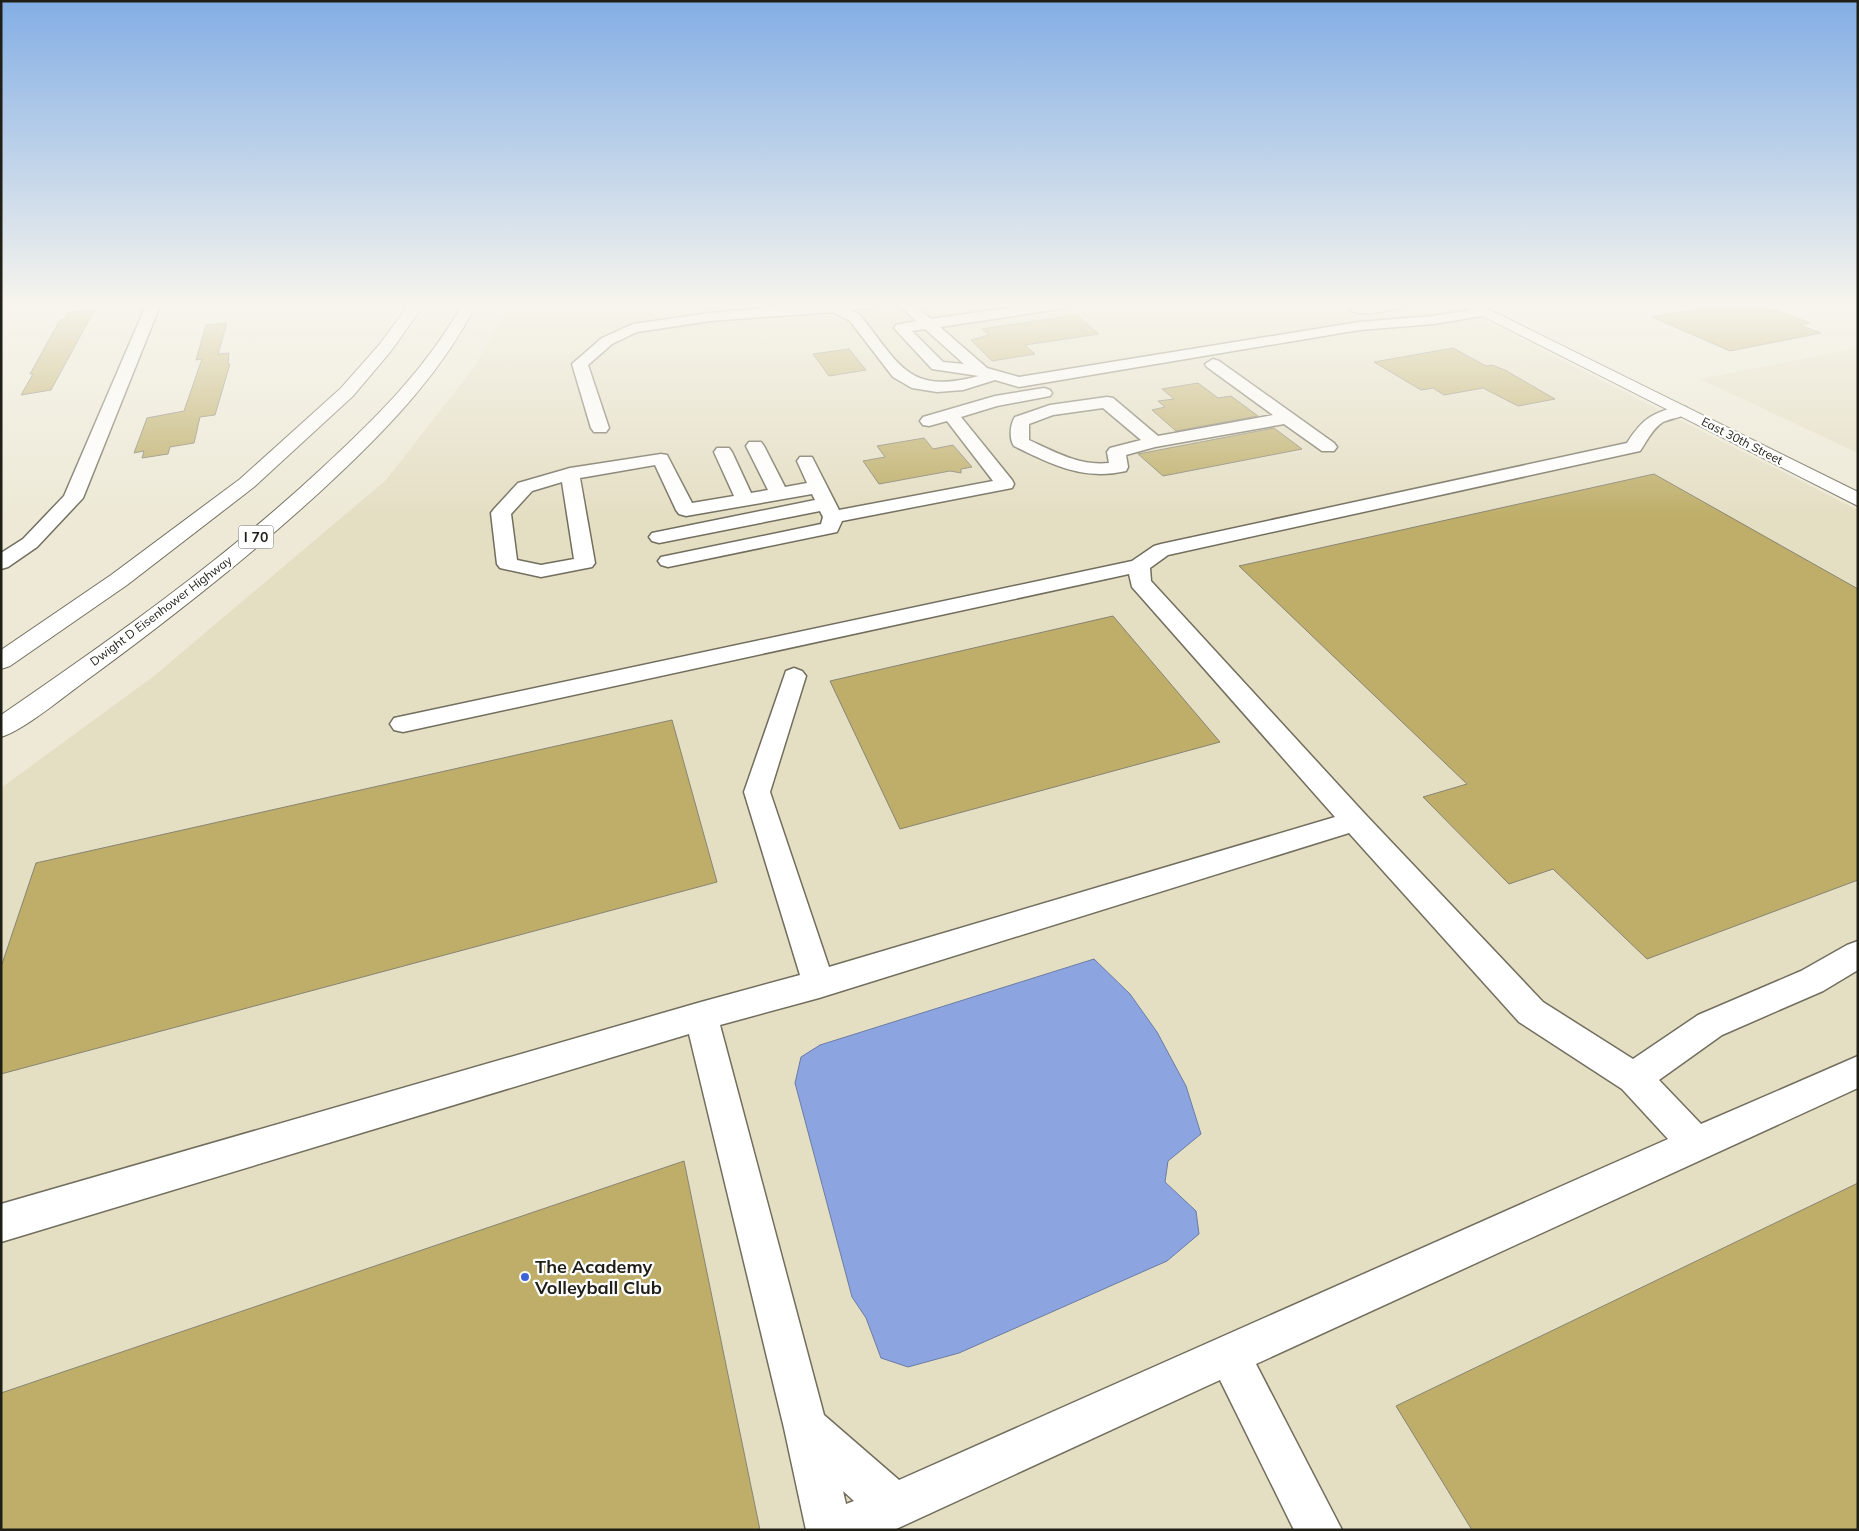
<svg xmlns="http://www.w3.org/2000/svg" width="1859" height="1531" font-family="Mulish,sans-serif">
  <style>
    .built { fill: #e4dec3 }
    .water { fill: #8ca5e0; stroke: #6b7ca4 }
    .building { fill: #beae69; stroke: #888473 }
    .lines { fill: none; stroke-linecap: round; stroke-linejoin: round }
    .minor-casing { stroke: #726e5e; stroke-width: 3 }
    .major-casing { stroke: #726e5e; stroke-width: 2 }
    .highway-casing { stroke: #726e5e; stroke-width: 2 }
    .minor { fill: #fff; fill-rule: evenodd }
    .major { fill: #fff; fill-rule: evenodd }
    .highway { fill: #fff; fill-rule: evenodd }
    .poi-dot { fill: #3d64d5; stroke: #fff; stroke-width: 2 }
    .labels { text-anchor: middle; stroke-width: 4.5; stroke-linejoin: round; paint-order: stroke }
    .far-street-label { font-size: 12px; fill: #1f1e17; stroke: #fff }
    .shield { fill: #fff; stroke: #62625d; stroke-width: 1 }
    .shield-label { font-size: 14px; font-weight: bold; fill: #1f1e17 }
    .near-poi-label { font-size: 18px; font-weight: bold; fill: #1f1e17; stroke: #fff; text-anchor: start }
  </style>
  <rect width="100%" height="100%" fill="#ede9d6"/>
  <path class="built" d="M510 303H1448L1858 510V1530H1V788L154 676 386 480 475 366Z
    M1858 348V453L1700 379Z"/>
  <path class="water" d="M1094 959 1130 994 1157 1032 1186 1086 1201 1134 1168 1161 1165 1182 1196 1211 1199 1234 1167 1261 959 1353 908 1367 881 1358 866 1318 852 1297 795 1083 801 1057 820 1045Z"/>
  <path class="building" d="M1731 303H1743L1754 308 1765 306 1810 323 1800 325 1821 333 1730 351 1652 317Z
    M95 309 51 390 21 395 33 374H30L60 320 65 319 68 312Z
    M1076 315 1099 334 1025 345 1035 354 992 361 971 340 989 335 982 329Z
    M227 323 218 354 229 353 228 364H230L215 415 200 417 194 443 170 447 168 454 142 458 144 451 134 453 147 418 184 411 202 359 196 360 206 325Z
    M1453 348 1486 366 1492 365 1505 370 1555 399 1518 406 1483 388 1444 395 1433 388 1421 390 1374 362Z
    M849 349 866 370 829 376 813 354Z
    M1198 383 1218 398 1231 396 1258 416 1176 431 1152 410 1165 407 1158 401 1174 399 1162 389Z
    M1274 428 1302 449 1163 476 1138 454Z
    M924 438 933 449 953 445 972 467 961 469V473L950 471 879 484 863 461 885 457 877 446Z
    M1654 474 1858 589V880L1647 959 1553 869 1509 884 1423 797 1467 784 1239 566Z
    M1113 616 1220 742 900 829 830 681Z
    M672 720 717 882 1 1074V967L36 863Z
    M684 1161 760 1530H1V1393Z
    M1858 1183V1530H1472L1396 1406Z"/>
  <g class="lines">
    <defs>
      <path id="minor" d="M147 303H161L83 498 37 547 8 567 1 569V553L23 539 64 496Z
        M884 303 877 307 851 310 860 315C900 365 908 395 979 376L932 369 894 328 896 325 916 321 897 303H913L931 319 1008 308 1003 303H1019L1023 306 1065 303 1064 308 1059 309 940 327 987 368 1019 377 1359 322 1433 316 1482 308 1489 312 1482 316 1433 324 1359 330 1019 387 995 380 963 390 937 392 912 388 893 377 850 321 833 312 710 321 637 332 612 344 588 365 609 428 606 432H594L591 428 572 364 602 338 633 324 710 313 800 305ZM925 329 964 364 943 362 912 331Z
        M1375 303H1403L1404 304C1399 311 1356 317 1351 310L1353 307Z
        M1213 359 1219 361 1334 443 1337 447 1334 451H1322L1284 424 1155 447 1126 455 1128 467 1126 471C1083 481 1051 464 1014 446 1009 439 1010 424 1015 417L1050 405 1107 397 1113 398 1158 436 1273 415 1207 367 1205 364ZM1103 408 1141 440 1110 448 1107 452 1109 463C1079 466 1055 452 1029 440V424L1053 415Z
        M1044 388 1050 390 1052 393 1050 396 997 406 961 417 1012 480 1014 484 1012 488 842 521 837 532 668 567 661 565 658 561 661 557 821 524 823 517 820 511 659 543 652 541 649 537 652 533 815 500 812 494 686 516 679 514 676 510 655 465 580 478 595 563 592 567 541 577 500 568 497 564 491 513 494 509 518 483 570 468 661 454 667 455 692 503 734 496 714 452 717 448H729L732 452 751 493 768 490 746 446 749 442H761L764 446 785 487 807 483 797 461 800 457H812L839 510 993 481 947 421 929 426 923 425 920 421 923 417 995 396ZM562 482 574 559 541 565 517 560 511 514 532 491Z
        M1680 406 1686 407 1688 411C1684 418 1671 418 1663 422 1652 429 1647 441 1640 451L1168 555 1150 568 1151 581 1365 814 1543 1002 1633 1059 1698 1015 1801 971 1847 945 1858 941V970L1823 991 1722 1035 1659 1080 1701 1124 1858 1056V1088L1256 1364 1342 1530H1294L1220 1380 894 1530H806L784 1428 689 1034 1 1242V1204L701 1002 800 975 744 792 786 671 794 668 802 671 806 676 770 792 829 967 1335 817 1132 587 1129 574 403 732 394 730 390 724 394 718 1132 561 1154 546 1161 544 1627 443C1643 418 1652 413 1680 406ZM1349 833 1519 1022 1622 1089 1668 1139 899 1480 824 1415 720 1025 819 998ZM843 1491 854 1501 846 1504Z"/>
      <path id="major" d="M1457 303H1476L1858 492V506Z"/>
      <path id="highway" d="M410 303H425L391 351 353 396 254 487 127 585 10 666 1 669V650L111 575 240 479 341 388 379 345Z
        M463 303H477C443 370 392 424 338 475 262 547 179 612 95 674 72 690 25 730 1 737V715C112 639 222 561 321 469 375 419 427 368 463 303Z"/>
    </defs>
    <use href="#minor" class="minor-casing"/>
    <use href="#major" class="major-casing"/>
    <use href="#highway" class="highway-casing"/>
    <use href="#minor" class="minor"/>
    <use href="#major" class="major"/>
    <use href="#highway" class="highway"/>
  </g>
  <linearGradient id="sky" x2="0" y2="1"><stop stop-color="#83aee5"/><stop offset="0.59" stop-color="#f7f5ed"/><stop offset="1" stop-color="#f7f5ed" stop-opacity="0"/></linearGradient>
  <rect width="1859" height="517" fill="url(#sky)"/>
  <circle class="poi-dot" cx="525" cy="1277" r="5"/>
  <g class="labels">
    <g class="far-street-label">
      <text transform="translate(1742 441) rotate(27)" y="4">East 30th Street</text>
      <text transform="translate(161 611) rotate(-37)" y="4">Dwight D Eisenhower Highway</text>
    </g>
    <rect class="shield" x="238.5" y="525.5" width="35" height="23" rx="4"/>
    <g class="shield-label">
      <text x="256" y="542">I 70</text>
    </g>
    <g class="near-poi-label">
      <text x="535" y="1273">The Academy<tspan x="535" dy="21">Volleyball Club</tspan></text>
    </g>
  </g>
  <rect width="1859" height="1531" fill="none" stroke="#1f1e17" stroke-width="5"/>
</svg>
